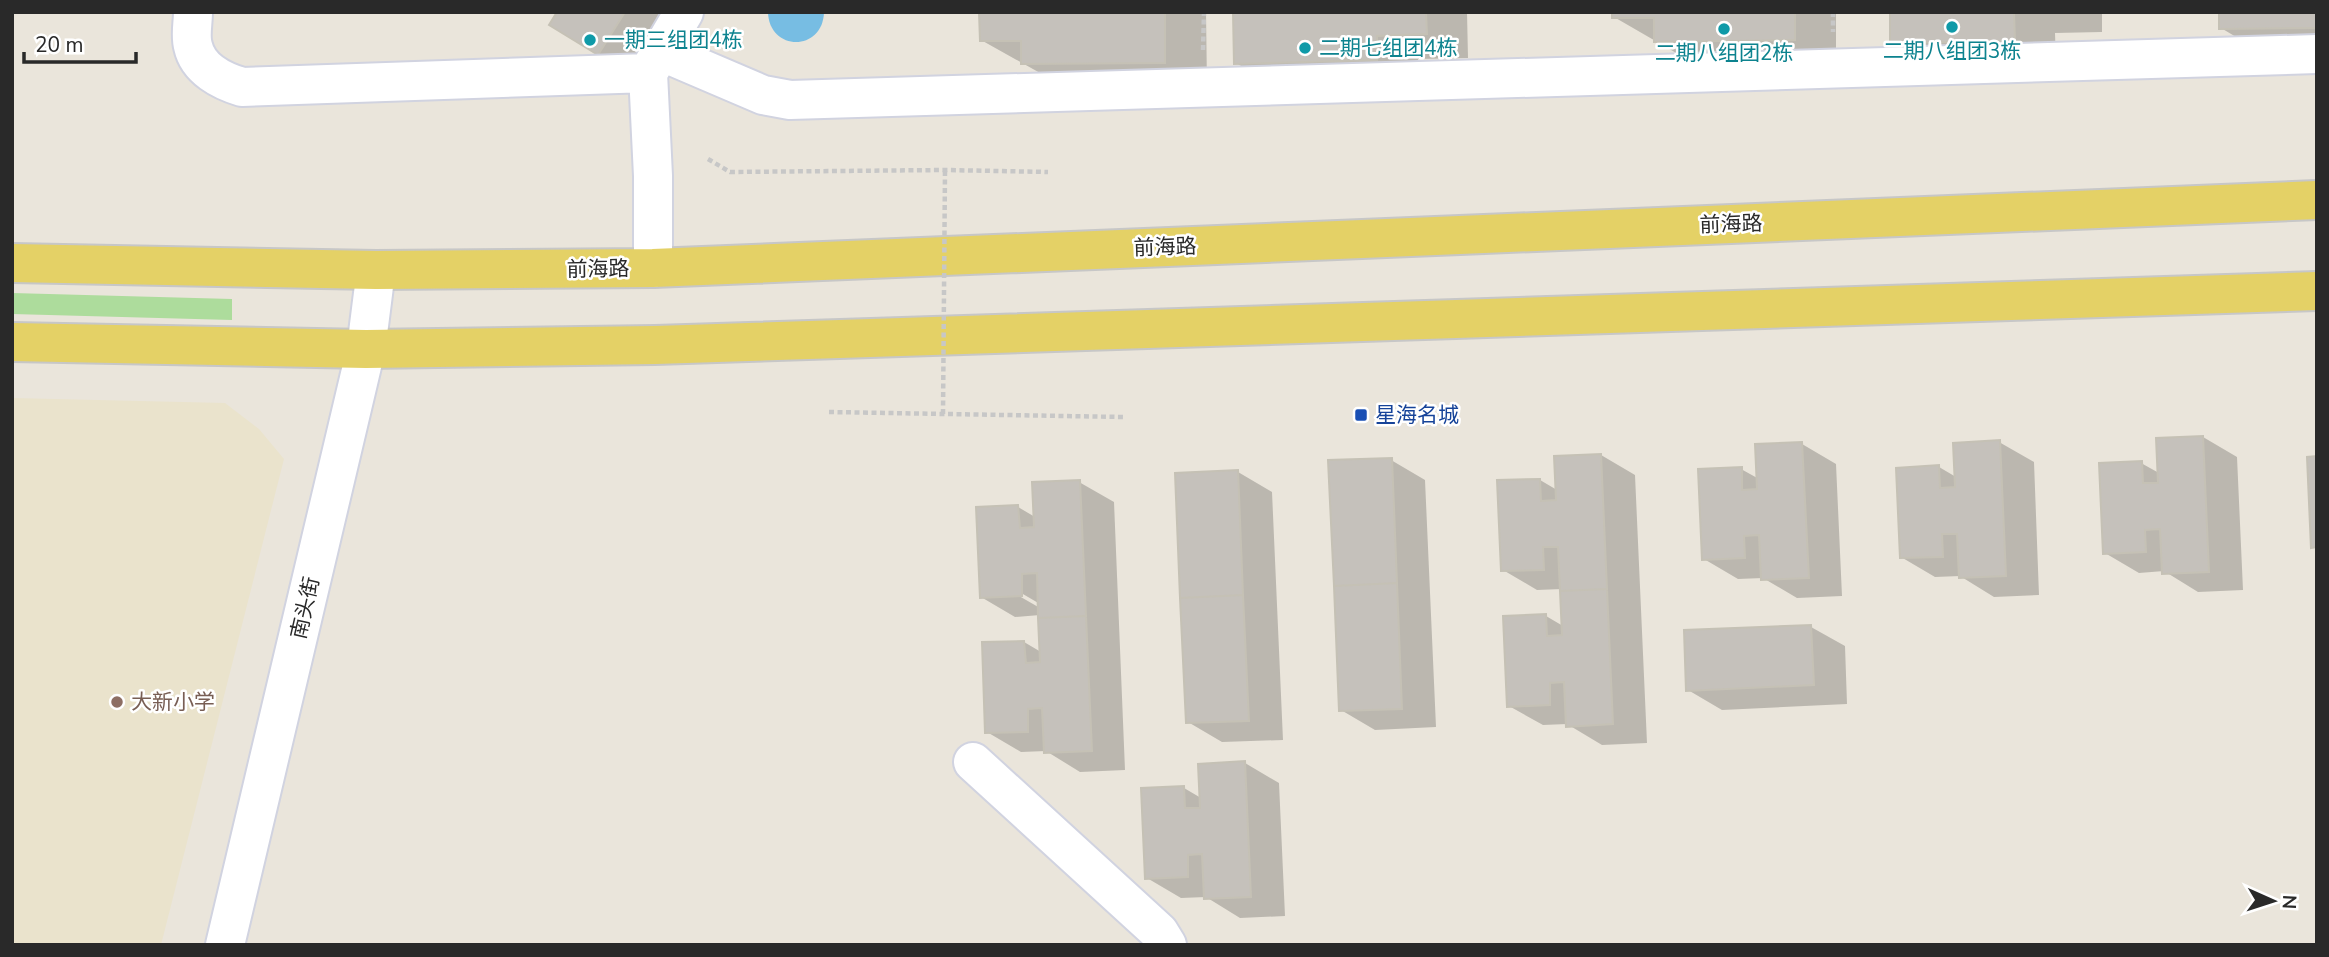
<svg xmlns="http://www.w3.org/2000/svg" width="2329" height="957" font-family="'Nunito Sans','Noto Sans SC',sans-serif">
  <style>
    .education { fill: #eae3cc }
    .green { fill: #addc9c }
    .water { fill: #77bde3 }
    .shadow { fill: #0003; fill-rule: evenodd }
    .building { fill: #c5c1bb; stroke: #c5c1b5; stroke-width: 2 }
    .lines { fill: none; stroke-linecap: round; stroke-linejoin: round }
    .minor-casing { stroke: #d1d3e0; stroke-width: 42 }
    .major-casing { stroke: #c7c7c7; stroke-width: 42 }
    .path { stroke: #c7c7c7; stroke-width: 4.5; stroke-dasharray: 5 3.5; stroke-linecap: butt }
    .minor { stroke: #fff; stroke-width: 38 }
    .major { stroke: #e4d166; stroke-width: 38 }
    .path-bridge { stroke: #c7c7c7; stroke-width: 4.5; stroke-dasharray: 5 3.5; stroke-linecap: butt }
    .culture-dot { fill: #0f9aa8; stroke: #fff; stroke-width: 2.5 }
    .transit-dot { fill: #1a4fb4; stroke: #fff; stroke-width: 2.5 }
    .education-dot { fill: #8d6e63; stroke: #fff; stroke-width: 2.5 }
    .labels { text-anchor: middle; stroke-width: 5; stroke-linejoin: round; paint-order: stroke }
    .culture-label { font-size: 21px; fill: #0d838f; stroke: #fff; text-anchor: start }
    .street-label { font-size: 21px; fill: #292929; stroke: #fff }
    .transit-label { font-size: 21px; fill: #164399; stroke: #fff; text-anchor: start }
    .education-label { font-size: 21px; fill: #785e54; stroke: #fff; text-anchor: start }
  </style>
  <rect width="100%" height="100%" fill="#eae5db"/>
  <path class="education" d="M12 398 225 403 259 429 284 459 161 945H12Z"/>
  <path class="green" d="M12 293 232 299V320L12 314Z"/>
  <path class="water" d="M768 12H824C823 52 769 52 768 12Z"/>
  <path class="shadow" d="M559 12H678L638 77 598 54Z
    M981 12H1206L1207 86 1065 87 981 40Z
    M1235 12H1467L1468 58 1418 59 1419 83 1278 87 1236 63Z
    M1614 12H1836V64L1697 65 1614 17Z
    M1891 12H2102V32L2055 33 2056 64 1934 66 1892 42Z
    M2317 12V52L2263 53 2221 28Z
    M2203 437 2237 457 2243 590 2198 592 2164 571 2139 573 2105 553 2141 463 2159 473Z
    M1999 442 2034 462 2039 595 1994 597 1960 576 1935 577 1901 557 1939 467 1956 477Z
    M1802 444 1836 464 1842 596 1797 598 1763 578 1738 579 1704 559 1741 469 1759 479Z
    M1601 455 1635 475 1647 743 1602 745 1567 724 1543 725 1509 706 1546 616 1563 626 1562 589 1537 590 1503 570 1540 480 1557 490Z
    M1391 460 1425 480 1436 727 1375 730 1341 710Z
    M1238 472 1272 492 1283 740 1222 742 1188 722Z
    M1079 482 1114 502 1125 770 1080 772 1046 751 1021 752 987 732 1024 642 1041 652 1040 615 1015 617 981 597 1018 507 1035 517ZM1016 590 1040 604V608L1014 593Z
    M1811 627 1845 646 1847 704 1722 710 1688 690Z
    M1245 763 1279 783 1285 916 1240 918 1206 897 1181 898 1147 878 1184 788 1201 798Z"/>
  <path class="building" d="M557 12H625L598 55 549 25Z
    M979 12H1165V63L1021 64V41H980Z
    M1233 12H1426L1427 34 1377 36V60L1234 64Z
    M1612 12H1795V40L1654 42V18H1612Z
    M1890 12H2014L2015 41 1890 43Z
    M2219 12H2317V28L2219 29Z
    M2203 436 2209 572 2162 574 2160 529 2145 530 2146 552 2103 554 2099 463 2142 461 2143 483H2158L2156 438Z
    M2000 440 2006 576 1959 578 1957 534H1942L1943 557 1900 558 1896 468 1939 465 1940 488 1955 487 1953 443Z
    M1802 442 1809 578 1761 580 1759 535 1744 536 1745 558 1702 560 1698 469 1742 467V490L1757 489 1755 444Z
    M1601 454 1607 589 1560 591 1558 547H1543L1544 570 1501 571 1497 480 1540 479 1541 501 1556 500 1554 456Z
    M2317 456V547L2311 548 2307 457Z
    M1392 458 1397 583 1334 586 1328 460Z
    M1238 470 1243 595 1180 598 1175 473Z
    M1080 480 1086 616 1038 618 1037 573 1022 574V596L980 598 976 507 1018 505 1020 528 1034 527 1032 482Z
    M1397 583 1402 709 1339 711 1334 586Z
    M1607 589 1613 724 1566 727 1564 682 1550 683V705L1507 707 1503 616 1546 614 1547 636 1562 635 1560 591Z
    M1243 595 1249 721 1186 723 1180 598Z
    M1086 616 1092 751 1044 753 1042 708 1028 709V732L985 733 982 642 1024 641 1026 663 1040 662 1038 618Z
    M1811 625 1814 685 1686 691 1684 630Z
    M1245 761 1251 897 1204 899 1202 854 1188 855V877L1145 879 1141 788 1184 786 1185 808H1200L1198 764Z"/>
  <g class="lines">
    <defs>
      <path id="minor" d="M193 12C193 23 190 36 193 46 198 69 222 81 242 87L648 73
        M660 51 763 95 790 100 2317 54
        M653 268V176L648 73 684 12
        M973 762 1159 932 1167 945
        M225 945 366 349 376 270"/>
      <path id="major" d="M12 263 376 270 653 268 2317 200
        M12 342 366 349 655 345 2317 291"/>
    </defs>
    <use href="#minor" class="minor-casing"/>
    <use href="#major" class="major-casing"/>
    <path class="path" d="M1833 12V32
      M1203 50 1204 12
      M708 159 730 172 945 170 1048 172
      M829 412 1123 417"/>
    <use href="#minor" class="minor"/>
    <use href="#major" class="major"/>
    <path class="path-bridge" d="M943 414 945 170"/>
  </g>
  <g class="culture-dot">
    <circle cx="1952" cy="27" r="7"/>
    <circle cx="1724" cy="29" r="7"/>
    <circle cx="590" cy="40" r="7"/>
    <circle cx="1305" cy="48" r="7"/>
  </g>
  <rect class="transit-dot" x="1354" y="408" width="14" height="14" rx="3.5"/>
  <circle class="education-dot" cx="117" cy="702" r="7"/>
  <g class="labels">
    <g class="culture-label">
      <text x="604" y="47">一期三组团4栋</text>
      <text x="1319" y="55">二期七组团4栋</text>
      <text x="1952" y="58" text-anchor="middle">二期八组团3栋</text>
      <text x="1724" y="60" text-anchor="middle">二期八组团2栋</text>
    </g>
    <g class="street-label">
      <text transform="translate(1731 224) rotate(-2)" y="7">前海路</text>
      <text transform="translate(1165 247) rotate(-2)" y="7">前海路</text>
      <text transform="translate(598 269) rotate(-1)" y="7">前海路</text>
      <text transform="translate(305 608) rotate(-77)" y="7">南头街</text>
    </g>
    <g class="transit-label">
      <text x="1375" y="422">星海名城</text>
    </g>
    <g class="education-label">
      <text x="131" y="709">大新小学</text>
    </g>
  </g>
  <rect width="2329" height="957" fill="none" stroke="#292929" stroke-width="28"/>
  <g transform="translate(2273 901) rotate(93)" stroke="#ffffff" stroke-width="5" paint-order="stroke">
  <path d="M0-5L12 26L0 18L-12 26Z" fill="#292929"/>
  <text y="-10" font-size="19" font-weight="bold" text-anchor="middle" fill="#292929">N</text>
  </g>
  <path d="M24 52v10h112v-10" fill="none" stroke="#292929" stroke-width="3.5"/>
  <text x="35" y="52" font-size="21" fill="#292929" stroke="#ffffff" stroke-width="5" paint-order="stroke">20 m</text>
</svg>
